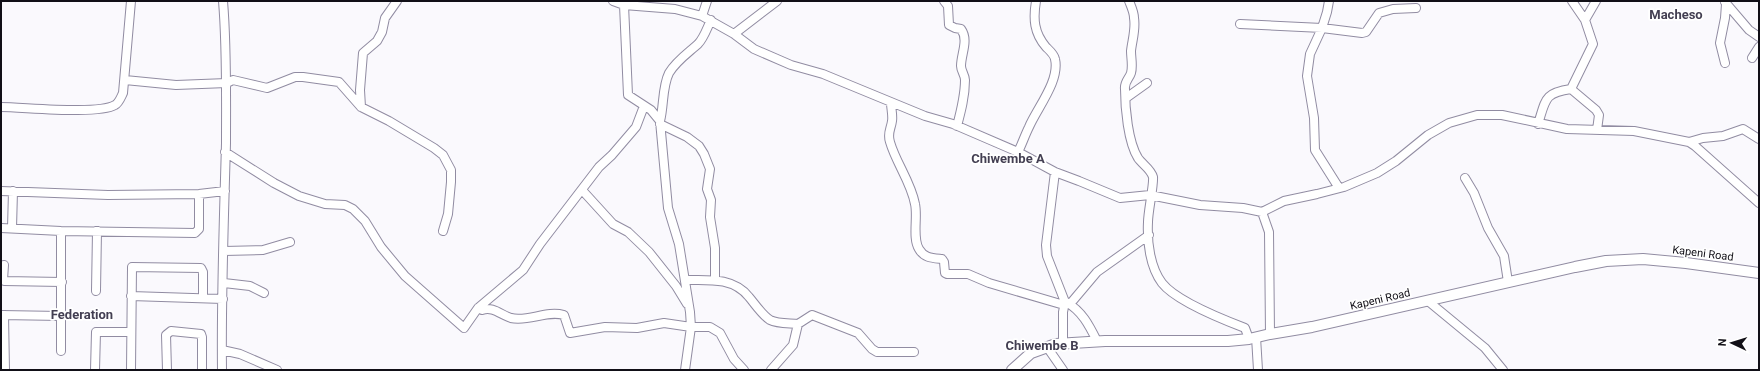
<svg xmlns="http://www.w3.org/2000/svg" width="1760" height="371" font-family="Roboto,sans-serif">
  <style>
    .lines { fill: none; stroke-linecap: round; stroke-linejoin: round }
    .minor-casing { stroke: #918ca2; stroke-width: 10 }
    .major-casing { stroke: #918ca2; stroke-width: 12 }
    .minor { stroke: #fff; stroke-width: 8 }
    .major { stroke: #fff; stroke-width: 10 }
    .labels { text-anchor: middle; stroke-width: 3.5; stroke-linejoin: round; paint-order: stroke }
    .street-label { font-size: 11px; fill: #110f17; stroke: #fff }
    .quarter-label { font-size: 13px; font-weight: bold; fill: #433f52; stroke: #fff }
  </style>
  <rect width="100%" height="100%" fill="#faf9fd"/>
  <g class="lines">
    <defs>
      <path id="minor" d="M613 1 624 5 675 9 702 16 734 34 754 49 791 65 823 74 925 116 953 124 1018 152 1055 172 1079 181 1120 198 1150 195 1200 205 1243 208 1262 212 1269 232 1270 334
        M944 1 948 6 949 25 955 28 961 29C969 40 961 54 961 66 961 71 965 75 965 80 965 96 961 111 957 126
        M1129 1C1131 6 1134 12 1134 18 1136 29 1132 41 1131 51 1131 58 1133 66 1131 73 1129 79 1124 82 1125 89 1125 108 1128 142 1138 158 1142 164 1151 169 1153 177 1154 184 1148 212 1148 222 1147 242 1150 267 1162 283 1176 301 1224 320 1245 328L1249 339
        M1329 1 1327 12 1322 28 1310 54 1307 76 1314 118 1315 150 1339 188
        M1725 2 1749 30 1759 37
        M624 5 628 95 651 110 660 121
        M702 16 707 1
        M1585 20 1596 1
        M1240 24 1322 28 1362 33 1366 32 1379 13 1393 9 1416 8
        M734 34 777 1
        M1752 58 1759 47
        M1725 63 1720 43 1725 18 1726 4
        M125 80 176 85 227 83 233 80 267 88 295 77H303L339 82 361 107 389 121 434 148 443 155 451 170V182L448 214 443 231
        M1571 89 1593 44 1585 20 1572 1
        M1126 98 1147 83
        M891 103C891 108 893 116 892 121 891 129 887 133 890 142 896 163 911 182 915 204 918 217 912 238 919 249 924 258 932 258 942 259L944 262 945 273 947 274H968L989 283 1064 305
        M1 107C24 107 98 115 115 105 119 103 121 97 123 93L131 1
        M361 107 360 90 363 53 377 41 382 32 385 18 397 1
        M660 124 687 137 699 146 704 154 710 169 707 189 711 200 710 217 715 248V279
        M1538 124C1546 99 1544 93 1571 89L1596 110 1599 115 1597 130
        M1689 142 1703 138 1723 136 1743 129 1759 139
        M225 152 274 183 299 196 325 204 345 205 353 209 365 221 381 247 405 276 464 328 478 308 523 270 540 244 599 167 612 155 636 127 644 106
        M1018 152C1022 144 1025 135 1029 127 1037 108 1060 81 1055 59 1054 54 1049 50 1046 47 1034 33 1033 19 1036 1
        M1055 172 1046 245 1047 256 1065 302 1063 312V344
        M1465 178 1474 193 1488 228 1504 256 1508 282
        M582 190 613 224 628 232 649 252 676 286 687 304
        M1 191 108 195 199 194 225 191
        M1262 212 1284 201 1317 194 1344 187 1377 173 1396 161 1428 135 1449 123 1477 115H1502L1567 129 1634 131 1689 142 1695 146 1759 203
        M1 228 61 231 195 233 199 229V194
        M12 228 13 191
        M224 251 263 250 290 242
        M4 265 3 280 4 281 62 282
        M685 280C708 280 733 277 749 297 755 304 762 315 770 320 778 324 790 323 798 324
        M224 283 250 286 264 293
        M96 291 97 231
        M131 296 223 299
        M1428 301 1485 348 1503 370
        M1066 302C1082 311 1089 325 1097 341
        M1070 304 1097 272 1149 235
        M478 308 482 310C493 306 501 315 511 318 529 322 546 310 564 315L570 333 605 327 637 328 664 323 691 327H710L720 333 734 359 744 370
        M1 315 61 316
        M4 315 5 370
        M1256 337 1258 370
        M1047 347 1063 370
        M222 350 240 354 277 370
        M61 351V231
        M95 370 96 332H131
        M131 370 132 267 201 268 203 272V298
        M167 370 166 335 171 331 201 334 202 337V370
        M222 370C221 295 224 219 226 143 226 96 227 48 223 1
        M685 370 691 327 690 312 679 244 668 208 660 121C664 106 662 87 669 73 676 61 688 53 698 44 704 38 707 28 711 20
        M771 370 793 345 798 324 812 315 858 333 872 349 877 352H914"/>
      <path id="major" d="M1012 370 1031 353 1056 344 1105 341H1228L1249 339 1270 334 1312 327 1575 267 1606 261 1643 259 1686 263 1759 273"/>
    </defs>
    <use href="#minor" class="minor-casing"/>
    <use href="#major" class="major-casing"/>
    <use href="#minor" class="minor"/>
    <use href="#major" class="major"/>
  </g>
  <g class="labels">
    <g class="street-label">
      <text transform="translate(1703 253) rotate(7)" y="4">Kapeni Road</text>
      <text transform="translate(1380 299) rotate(-13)" y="4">Kapeni Road</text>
    </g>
    <g class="quarter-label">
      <text x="1676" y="19">Macheso</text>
      <text x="1008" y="163">Chiwembe A</text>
      <text x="82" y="319">Federation</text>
      <text x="1042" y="350">Chiwembe B</text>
    </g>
  </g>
  <rect width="1760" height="371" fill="none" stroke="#110f17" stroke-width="4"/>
  <g transform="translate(1732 343) rotate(274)" stroke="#ffffff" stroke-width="3" paint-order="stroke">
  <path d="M0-3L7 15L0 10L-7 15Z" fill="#110f17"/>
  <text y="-6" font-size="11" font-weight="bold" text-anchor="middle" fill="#110f17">N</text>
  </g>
</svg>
